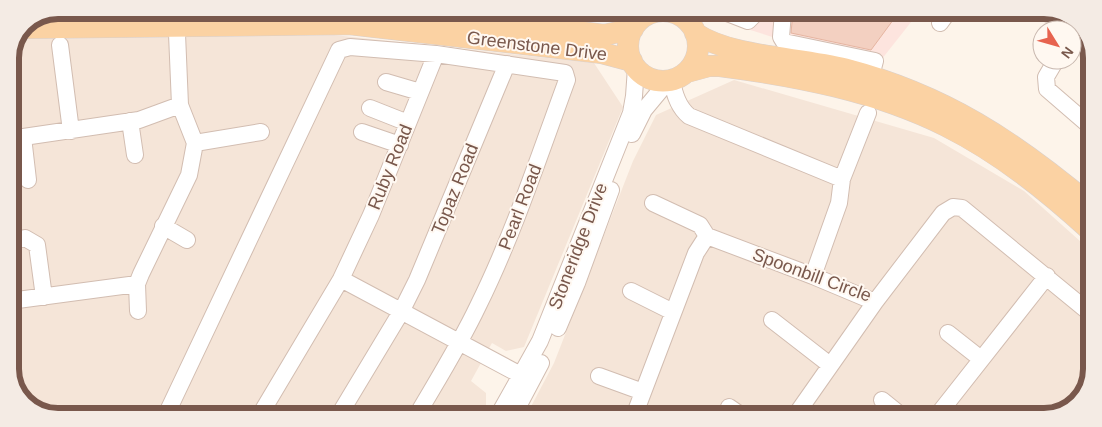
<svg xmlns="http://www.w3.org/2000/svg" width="1102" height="427" font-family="Helvetica,sans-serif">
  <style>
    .residential { fill: #f5e5d8 }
    .commercial { fill: #fde4de }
    .building { fill: #f3d0c1; stroke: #e6b5a1 }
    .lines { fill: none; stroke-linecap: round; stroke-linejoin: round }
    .minor-casing { stroke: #d2bdb1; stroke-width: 18 }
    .major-casing { stroke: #d9d0cd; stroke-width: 22 }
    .minor { stroke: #fff; stroke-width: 16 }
    .major { stroke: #fbd2a3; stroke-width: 21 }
    .labels { text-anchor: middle; stroke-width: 4; stroke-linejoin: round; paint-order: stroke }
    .street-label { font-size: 18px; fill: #79584c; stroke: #fff8f1 }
    .rim { fill: none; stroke: #79584c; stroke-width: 6 }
  </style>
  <rect width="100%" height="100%" fill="#fdf4ea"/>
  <path class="residential" d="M334 35 594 63 623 107 524 347 506 351 492 343 471 381 486 393V408L482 416 42 414 20 398 10 373V55L18 37Z
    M734 80 934 138 1024 191 1090 250 1089 385 1071 409 1045 417 526 416 554 363 633 161 656 115Z"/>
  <path class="commercial" d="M711 12H919L874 69 709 17Z"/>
  <path class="building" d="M793 12H899L871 50 791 33Z"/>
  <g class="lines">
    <defs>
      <path id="minor" d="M176 10 180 105 195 143
        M725 12 748 21 757 12
        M783 12 781 37 784 42 875 61 871 76
        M689 23V12
        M940 23 948 12
        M1072 38 1080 27
        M60 45 71 131
        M1056 60 1046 77 1047 89 1091 127
        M672 80C674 94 678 107 689 116L842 179
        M386 82 420 92
        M370 108 408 123
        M130 121 135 155
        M362 132 400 145
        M632 134 644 110 669 80
        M23 137 28 180
        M10 139 139 120 180 105
        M653 203 700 225 707 236
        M163 226 187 240
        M10 241 25 238 37 245 44 297
        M813 276 839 203 842 179 868 113
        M341 279 530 380
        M631 291 673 312
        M10 301 137 284
        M138 311 137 284 141 274 189 175 195 143 261 132
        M772 320 830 365
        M558 328 577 283 611 190
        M948 333 981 359
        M599 376 643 392
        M882 400 903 417
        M729 407 742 416
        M166 415 339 50 350 47 436 54 565 73 567 80C539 156 514 233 478 306 460 344 438 379 417 415
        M260 415 341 279 371 215 436 54
        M339 415 401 312 417 280 507 64
        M498 416 540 341 631 113 634 96 636 68
        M513 416 541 363
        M634 416 696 253 707 236 813 276 875 302
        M795 416 875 302 943 213 953 207 962 208 1090 313
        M936 417 1047 276"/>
      <path id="major" d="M409 11 604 35 633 29
        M628 46a35 35 0 1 1 70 0a35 35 0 1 1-70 0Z
        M22 28 349 24 602 53 632 61
        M695 33C732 58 800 57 845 69 944 95 1014 141 1091 206
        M687 72 709 66H720C797 76 876 91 946 126 1000 153 1047 191 1091 231"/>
    </defs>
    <use href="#minor" class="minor-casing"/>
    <use href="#major" class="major-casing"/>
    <use href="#minor" class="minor"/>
    <use href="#major" class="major"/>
  </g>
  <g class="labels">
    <g class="street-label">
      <text transform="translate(537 46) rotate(7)" y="6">Greenstone Drive</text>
      <text transform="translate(390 167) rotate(-68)" y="6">Ruby Road</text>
      <text transform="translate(455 189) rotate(-68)" y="6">Topaz Road</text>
      <text transform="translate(520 207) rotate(-69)" y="6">Pearl Road</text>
      <text transform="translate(578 246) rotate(-69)" y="6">Stoneridge Drive</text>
      <text transform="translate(812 275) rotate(20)" y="6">Spoonbill Circle</text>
    </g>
  </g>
  <path d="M0 0H1102V427H0ZM58 19H1044A39 39 0 0 1 1083 58V369A39 39 0 0 1 1044 408H58A39 39 0 0 1 19 369V58A39 39 0 0 1 58 19Z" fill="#f4ebe4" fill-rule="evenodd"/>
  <path class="rim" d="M58 19H1044A39 39 0 0 1 1083 58V369A39 39 0 0 1 1044 408H58A39 39 0 0 1 19 369V58A39 39 0 0 1 58 19Z"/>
  <g transform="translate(1057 45) rotate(127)"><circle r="24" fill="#fff8f1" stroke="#c9b8af"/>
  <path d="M0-4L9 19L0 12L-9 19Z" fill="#e7634f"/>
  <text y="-8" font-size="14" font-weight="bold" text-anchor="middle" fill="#79584c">N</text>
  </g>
</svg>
